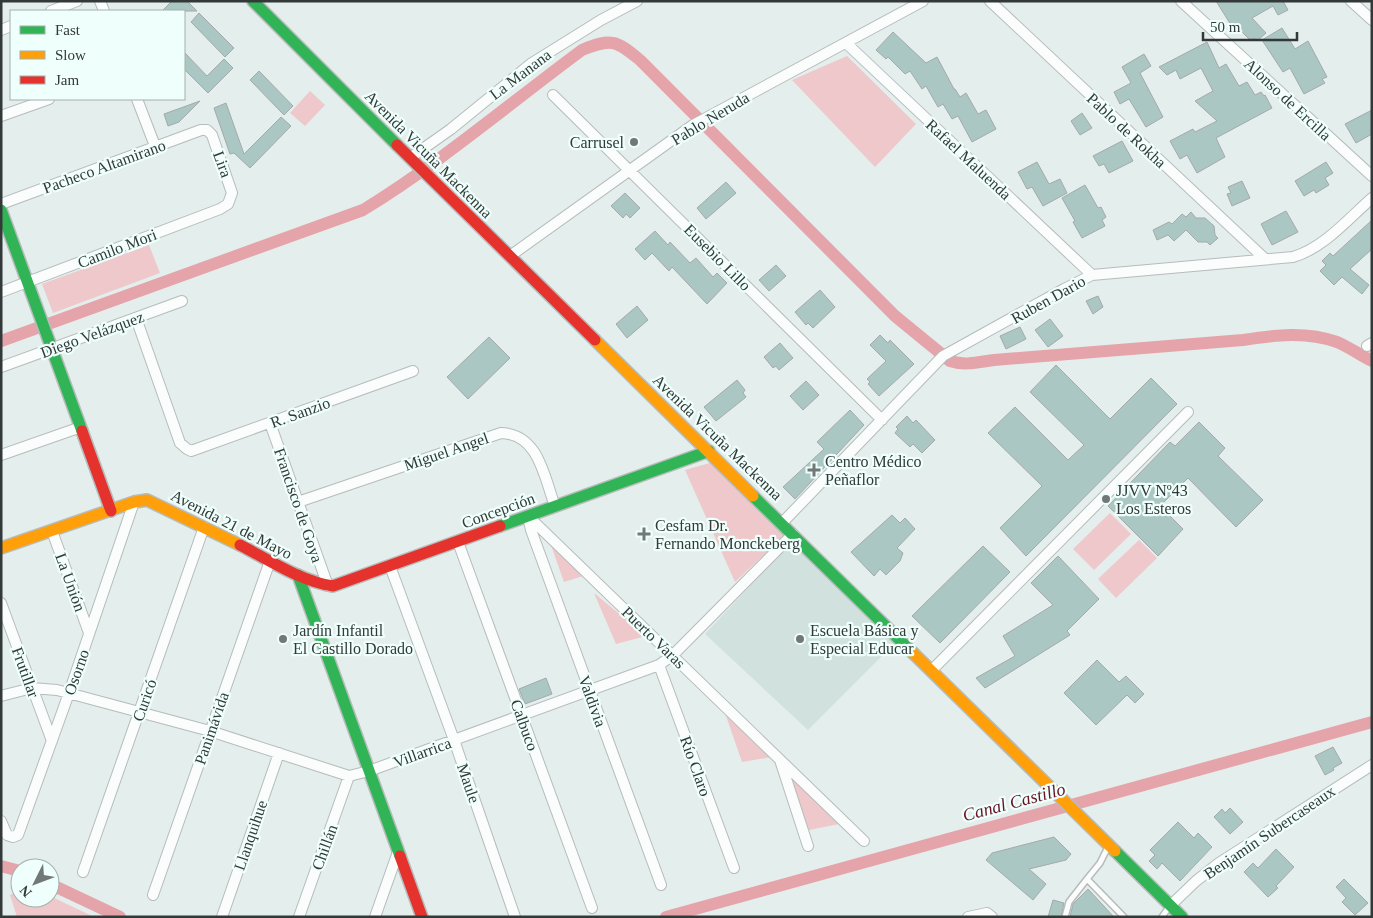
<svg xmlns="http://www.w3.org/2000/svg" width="1373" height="918" font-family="'Times New Roman',serif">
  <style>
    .built { fill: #d0e1de }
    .green { fill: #eec8ca }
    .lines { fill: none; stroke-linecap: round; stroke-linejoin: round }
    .canal { stroke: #e4a4aa; stroke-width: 12 }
    .building { fill: #aac7c3; stroke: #a4aaa9 }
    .lane-casing { stroke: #b6bcbb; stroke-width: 8 }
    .street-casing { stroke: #b6bcbb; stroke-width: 12 }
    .fast-casing { stroke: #b6bcbb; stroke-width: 14 }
    .slow-casing { stroke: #b6bcbb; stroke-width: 14 }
    .jam-casing { stroke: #b6bcbb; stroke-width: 14 }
    .lane { stroke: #fbfcfc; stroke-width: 5 }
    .street { stroke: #fbfcfc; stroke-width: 10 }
    .fast { stroke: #30b455; stroke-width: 11 }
    .slow { stroke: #ff9f0a; stroke-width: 11 }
    .jam { stroke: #e5322d; stroke-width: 11 }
    .poi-dot { fill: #717877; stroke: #effffb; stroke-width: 2 }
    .labels { text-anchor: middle; stroke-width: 4.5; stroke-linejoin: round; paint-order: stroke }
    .street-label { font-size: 16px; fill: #333938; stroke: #effffb }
    .poi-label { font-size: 16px; fill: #333938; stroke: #effffb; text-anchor: start }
    .water-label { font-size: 18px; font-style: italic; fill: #691426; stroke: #effffb }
  </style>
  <rect width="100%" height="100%" fill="#e4eeec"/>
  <path class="built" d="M792 541 894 644 808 730 705 634Z"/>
  <path class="green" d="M847 56 916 124 875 167 792 80Z
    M310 91 325 105 305 126 290 113Z
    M149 245 160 273 53 313 42 284Z
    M717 461 789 531 735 582 685 470Z
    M1110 513 1131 534 1094 570 1073 549Z
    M1139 540 1157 558 1116 598 1098 579Z
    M551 545 583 576 564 582Z
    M594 593 646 636 616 644Z
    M724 710 772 757 742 762Z
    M791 778 839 824 809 830Z
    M20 890V898H50V896L94 917H17L10 895Z"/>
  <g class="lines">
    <path class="canal" d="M1 341 363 210C440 163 509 104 582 50 611 38 616 40 640 60L895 316 950 361C965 366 979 362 994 360L1243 340C1275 335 1306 331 1337 342 1349 347 1360 355 1372 361
      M1 866 20 871
      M50 884 120 917
      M666 917 1372 722"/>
  </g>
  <path class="building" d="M172 1H187L197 11H162Z
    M1216 1H1283L1288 10 1278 15 1273 6 1252 18 1266 33 1257 41 1254 38 1251 41 1236 26 1235 27 1233 23 1231 25Z
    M199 13 234 48 225 57 191 22Z
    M1282 28 1295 49 1308 41 1327 77 1322 79 1325 83 1304 94 1290 68 1283 72 1262 40Z
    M893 32 926 63 937 57 954 89H955L960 97 966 93 978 114 986 110 996 129 972 142 958 116 952 119 943 104 938 107 926 86 922 89 910 71 905 74 888 57 886 59 876 50Z
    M1207 42 1219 68 1226 64 1239 86 1247 82 1255 95 1261 92 1264 96 1265 95 1272 108 1216 138 1225 157 1197 173 1187 155 1180 159 1170 141 1193 129 1195 132 1217 121 1195 101 1213 91 1201 68 1180 79 1176 70 1167 75 1159 67Z
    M184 52 207 76 224 59 233 68 208 93 184 69Z
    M1144 54 1151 66 1140 73 1163 117 1146 127 1129 99 1120 104 1114 92 1131 83 1122 67Z
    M259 71 293 106 284 115 250 80Z
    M200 101 179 122 168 126 164 114Z
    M226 103 244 154 281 117 291 126 250 168 234 153 230 154 214 108Z
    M1372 110V134L1356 143 1345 124Z
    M1082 113 1092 128 1080 135 1071 121Z
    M1122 141 1133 161 1109 173 1104 164 1099 166 1093 156Z
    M1037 162 1049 184 1060 179 1067 193 1043 206 1032 187 1027 189 1018 172Z
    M1326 162 1333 173 1325 178 1329 185 1316 193 1314 190 1304 196 1295 181Z
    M1242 181 1250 198 1232 206 1227 194 1231 193 1228 187Z
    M726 182 736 193 706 219 697 208Z
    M1085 185 1098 208 1101 207 1106 217 1102 220 1105 226 1082 238 1073 222 1075 221 1062 198Z
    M625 193 640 208 630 218 626 214 623 218 611 206Z
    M1286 211 1298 232 1272 245 1261 224Z
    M1191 212 1196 218H1205L1214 226 1215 235 1218 238 1210 245 1207 242H1198L1186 230 1174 241 1168 235 1157 240 1153 230 1169 222 1172 224 1182 214 1186 217Z
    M1372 220V249L1350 269 1369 285 1362 294 1342 277 1334 285 1320 271 1326 265 1322 261 1330 253 1333 256Z
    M655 231 668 245 670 242 690 263 696 258 713 277 717 273 727 283 707 304 672 267 669 271 652 253 645 260 635 249Z
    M776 265 786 276 769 291 759 280Z
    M820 290 835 307 813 328 808 323 806 325 795 312Z
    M1098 296 1103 307 1093 314 1086 301Z
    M637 306 648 320 627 338 616 324Z
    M1050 319 1063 336 1048 347 1035 330Z
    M1020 327 1026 339 1006 349 1000 336Z
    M880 335 888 343 890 340 914 364 879 396 868 384 870 382 867 379 886 361 870 345Z
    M489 337 510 358 468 399 447 377Z
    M780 343 793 358 779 370 776 366 773 368 764 357Z
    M1056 365 1110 419 1151 378 1177 404 1026 556 1000 528 1042 486 988 433 1015 407 1068 460 1084 445 1030 392Z
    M737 380 745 390 743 393 746 397 716 421 704 407Z
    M806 381 819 395 803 410 790 396Z
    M850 410 864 425 795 499 783 487 824 449 817 442Z
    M907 416 913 423 916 420 935 440 922 453 913 444 910 447 895 433 898 429 896 427Z
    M1199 422 1225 448 1218 456 1263 500 1236 527 1188 478 1160 506 1183 529 1158 556 1108 506 1170 442 1175 446Z
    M892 515 900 523 905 518 915 529 897 548 903 553 900 561 886 575 880 569 874 576 851 552Z
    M983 546 1010 572 940 643 912 616Z
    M1058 556 1099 599 1067 631 1070 635 985 688 976 678 1015 656 1003 636 1053 605 1031 583Z
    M1097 660 1119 682 1126 676 1144 694 1135 703 1127 695 1096 725 1064 693Z
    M546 678 552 694 525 704 519 689Z
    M1333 747 1342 763 1333 768 1334 770 1325 775 1315 756Z
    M1230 808 1243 822 1230 834 1214 817 1222 809 1225 813Z
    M1178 822 1194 838 1198 833 1212 847 1180 881 1162 863 1157 869 1149 861 1155 855 1150 850Z
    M1054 837 1071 854 1066 860 1029 869 1046 884 1033 900 986 860 992 853Z
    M1276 849 1294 867 1276 886 1278 888 1268 897 1244 872 1253 863 1258 868Z
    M1344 879 1368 903 1355 915 1342 902 1346 898 1336 887Z
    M1088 889 1114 917H1070L1073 904Z
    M1053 900 1064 903 1061 917H1048Z"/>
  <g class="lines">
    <defs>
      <path id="lane" d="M1108 847 1100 863 1087 879 1124 917
        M1065 917 1069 902 1087 879
        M1162 917 1169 907"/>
      <path id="street" d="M100 1 104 11
        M990 1 1265 259
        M1181 1 1372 176
        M1351 1 1372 20
        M51 11 77 1
        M1 30 11 26
        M846 43 1092 275
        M553 95 882 420
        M137 99 155 146
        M1 116 49 99
        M410 158 451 129 532 63 601 20 637 1
        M1 204 201 130H207L212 135 232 193 228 204 220 209 1 292
        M510 256 693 125 923 1
        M136 318 180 443 187 449 191 451 413 371
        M1367 346 1372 343
        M1 367 182 301
        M270 423 328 586
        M1 455 81 427
        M298 502 501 433C539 434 544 477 555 506
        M528 516 864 841
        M528 517 531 530 661 885
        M782 523 943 356 1064 289 1092 275 1293 257C1324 248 1348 219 1372 198
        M52 531 89 633
        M458 542 592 908
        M390 566 454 740 515 917
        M1 603 52 741
        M659 665 734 868
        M932 670 1188 412
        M1 696 32 688 57 690 210 731 349 776 369 771 659 665 673 655 793 534
        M780 760 808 846
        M1 821 7 835 13 837 18 835 69 693 134 502
        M83 872 204 527
        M153 895 270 561
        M1171 905 1196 881 1219 863 1372 765
        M222 917 279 753
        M299 917 349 776
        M375 917 398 852
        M968 917 987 913 992 917"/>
      <path id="fast" d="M253 1 397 145
        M1 210 82 431
        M753 496 913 653
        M500 526 709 451
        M298 575 400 856
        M1115 851 1182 917"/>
      <path id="slow" d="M595 340 753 496
        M1 548 134 502 147 500 240 545
        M913 653 1115 851"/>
      <path id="jam" d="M397 145 595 340
        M82 431 111 511
        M240 545C269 560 300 581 333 586L500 526
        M400 856 422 917"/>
    </defs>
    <use href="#lane" class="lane-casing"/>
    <use href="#street" class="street-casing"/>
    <use href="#fast" class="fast-casing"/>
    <use href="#slow" class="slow-casing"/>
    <use href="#jam" class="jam-casing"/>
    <use href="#lane" class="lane"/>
    <use href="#street" class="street"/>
    <use href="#fast" class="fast"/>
    <use href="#slow" class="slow"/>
    <use href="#jam" class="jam"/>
  </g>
  <g class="poi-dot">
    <circle cx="634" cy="142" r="5"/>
    <path d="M811.5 462.5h5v5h5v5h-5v5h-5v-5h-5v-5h5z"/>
    <circle cx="1106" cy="499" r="5"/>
    <path d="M641.5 526.5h5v5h5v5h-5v5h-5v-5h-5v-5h5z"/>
    <circle cx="283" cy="639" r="5"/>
    <circle cx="800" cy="639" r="5"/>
  </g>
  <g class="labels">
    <g class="street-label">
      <text transform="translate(520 74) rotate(-37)" y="6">La Manana</text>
      <text transform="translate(1288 99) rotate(43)" y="6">Alonso de Ercilla</text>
      <text transform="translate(710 118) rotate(-31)" y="6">Pablo Neruda</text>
      <text transform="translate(1127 130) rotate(43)" y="6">Pablo de Rokha</text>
      <text transform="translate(429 154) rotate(45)" y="6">Avenida Vicuña Mackenna</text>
      <text transform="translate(969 159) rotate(43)" y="6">Rafael Maluenda</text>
      <text transform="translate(223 164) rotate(70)" y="6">Lira</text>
      <text transform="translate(104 166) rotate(-20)" y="6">Pacheco Altamirano</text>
      <text transform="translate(117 248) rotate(-21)" y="6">Camilo Mori</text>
      <text transform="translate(718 257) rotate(45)" y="6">Eusebio Lillo</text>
      <text transform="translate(1048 299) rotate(-29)" y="6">Ruben Dario</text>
      <text transform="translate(92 334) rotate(-20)" y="6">Diego Velázquez</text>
      <text transform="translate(300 412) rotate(-20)" y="6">R. Sanzio</text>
      <text transform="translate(718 437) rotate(44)" y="6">Avenida Vicuña Mackenna</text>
      <text transform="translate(446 451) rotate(-19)" y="6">Miguel Angel</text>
      <text transform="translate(299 505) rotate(71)" y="6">Francisco de Goya</text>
      <text transform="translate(498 510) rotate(-20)" y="6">Concepción</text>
      <text transform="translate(232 524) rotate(27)" y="6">Avenida 21 de Mayo</text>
      <text transform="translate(71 582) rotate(70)" y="6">La Unión</text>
      <text transform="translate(654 637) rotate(44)" y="6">Puerto Varas</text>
      <text transform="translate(26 672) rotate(70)" y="6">Frutillar</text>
      <text transform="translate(76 672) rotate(-71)" y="6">Osorno</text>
      <text transform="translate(144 700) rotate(-71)" y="6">Curicó</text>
      <text transform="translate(593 701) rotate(70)" y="6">Valdivia</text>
      <text transform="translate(525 725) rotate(70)" y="6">Calbuco</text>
      <text transform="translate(211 728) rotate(-71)" y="6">Panimávida</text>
      <text transform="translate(422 752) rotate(-20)" y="6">Villarrica</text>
      <text transform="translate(696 766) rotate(70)" y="6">Río Claro</text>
      <text transform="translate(469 783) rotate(71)" y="6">Maule</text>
      <text transform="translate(1269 832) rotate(-34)" y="6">Benjamín Subercaseaux</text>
      <text transform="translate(250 835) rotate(-71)" y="6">Llanquihue</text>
      <text transform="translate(324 847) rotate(-70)" y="6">Chillán</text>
    </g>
    <g class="poi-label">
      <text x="624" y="148" text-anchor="end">Carrusel</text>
      <text x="825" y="467">Centro Médico<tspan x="825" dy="18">Peñaflor</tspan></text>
      <text x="1116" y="496">JJVV Nº43<tspan x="1116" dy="18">Los Esteros</tspan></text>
      <text x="655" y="531">Cesfam Dr.<tspan x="655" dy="18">Fernando Monckeberg</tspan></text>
      <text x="293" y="636">Jardín Infantil<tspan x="293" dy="18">El Castillo Dorado</tspan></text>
      <text x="810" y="636">Escuela Básica y<tspan x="810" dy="18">Especial Educar</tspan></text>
    </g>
    <g class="water-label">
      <text transform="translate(1014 802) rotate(-15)" y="6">Canal Castillo</text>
    </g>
  </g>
  <rect width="1373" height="918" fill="none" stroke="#333938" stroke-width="5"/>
  <rect x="10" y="10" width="175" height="90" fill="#effffb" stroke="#a4b0ad"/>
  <rect x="20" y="26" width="25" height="8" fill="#30b455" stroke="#a4b0ad"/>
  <text x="55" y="35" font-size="15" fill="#333938">Fast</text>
  <rect x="20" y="51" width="25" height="8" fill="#ff9f0a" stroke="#a4b0ad"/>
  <text x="55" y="60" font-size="15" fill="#333938">Slow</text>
  <rect x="20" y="76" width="25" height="8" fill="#e5322d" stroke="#a4b0ad"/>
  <text x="55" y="85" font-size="15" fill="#333938">Jam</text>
  <g transform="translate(35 883) rotate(228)"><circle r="24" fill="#effffb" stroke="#a4b0ad"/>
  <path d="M0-4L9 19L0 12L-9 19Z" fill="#717877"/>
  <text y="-8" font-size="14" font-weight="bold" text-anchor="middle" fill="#333938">N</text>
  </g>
  <path d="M1203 32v8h94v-8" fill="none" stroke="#333938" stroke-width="2.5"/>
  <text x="1210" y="32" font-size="15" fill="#333938" stroke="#effffb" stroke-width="4" paint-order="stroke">50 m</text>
</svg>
